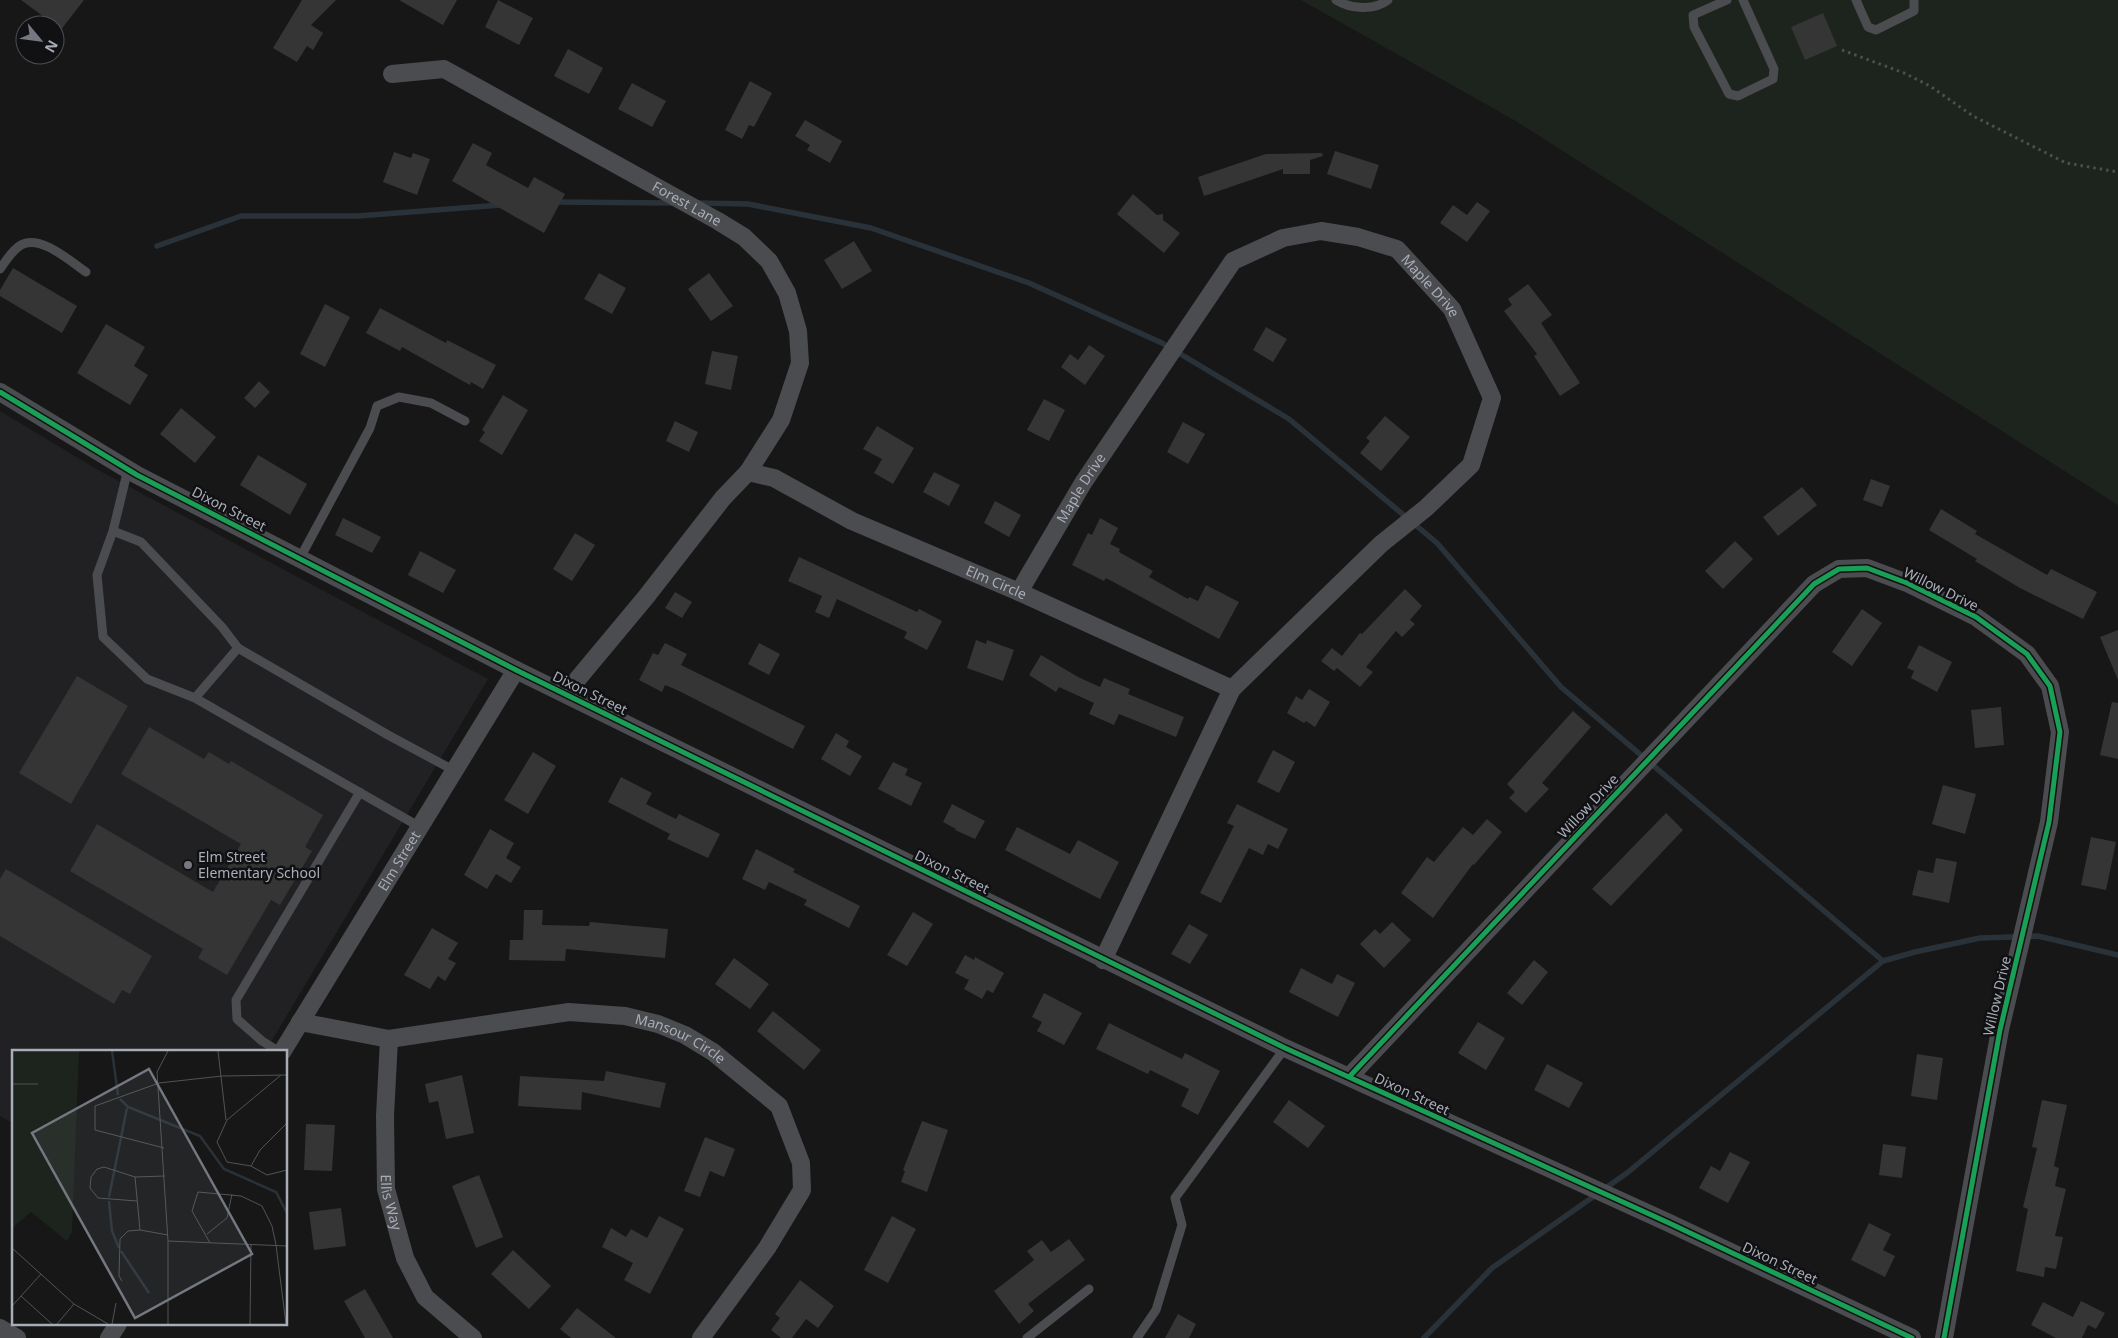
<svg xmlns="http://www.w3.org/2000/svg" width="2118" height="1338" font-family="'Noto Sans',sans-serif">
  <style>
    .built { fill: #212123 }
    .green { fill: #1d241e }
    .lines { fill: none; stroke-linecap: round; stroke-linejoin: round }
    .stream { stroke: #2a3239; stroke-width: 5.5 }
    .building { fill: #353536 }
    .path { stroke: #4d4e52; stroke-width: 3; stroke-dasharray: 2.5 4; stroke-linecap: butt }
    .service { stroke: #4b4c50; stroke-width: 9 }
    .minor { stroke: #4b4c50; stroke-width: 18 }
    .cycleway-casing { stroke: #111113; stroke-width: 8 }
    .cycleway { stroke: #1a9f57; stroke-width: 5 }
    .poi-dot { fill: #757880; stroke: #111113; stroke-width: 2 }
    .labels { text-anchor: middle; stroke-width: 5; stroke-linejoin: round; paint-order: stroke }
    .street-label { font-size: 14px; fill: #a8adb8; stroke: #111113 }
    .poi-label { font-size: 14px; fill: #a8adb8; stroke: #111113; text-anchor: start }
    .inset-river { fill: none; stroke: #2a3239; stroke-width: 2.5 }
    .inset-road { fill: none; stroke: #515357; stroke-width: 1 }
    .view { fill: #757880; fill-opacity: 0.15; stroke: #757880; stroke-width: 2.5 }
    .inset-edge { fill: none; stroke: #a8adb8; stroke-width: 2.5 }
  </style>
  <rect width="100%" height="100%" fill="#171717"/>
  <path class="built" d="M0 411 98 470 488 679 265 1052H14V1124L0 1116Z"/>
  <path class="green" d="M1301 0H2118V505L1514 120Z"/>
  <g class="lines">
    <path class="stream" d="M555 202 673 203
      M698 203 748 204 871 228 1029 283 1162 343 1289 419 1437 543 1561 687 1883 961
      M157 246 241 216H358L501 205
      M1424 1338 1492 1268 1627 1173 1883 961 1915 952 1980 938 2038 936 2118 955"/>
  </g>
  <path class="building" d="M21 0H84L60 31 55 25Z
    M302 0H336L311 25 323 33 313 50 307 46 297 62 273 48Z
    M399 0H457L443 25Z
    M498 0 533 18 519 45 485 27Z
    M1823 13 1837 46 1805 60 1791 27Z
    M568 49 603 68 589 94 554 76Z
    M750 81 772 93 754 127 749 125 742 139 725 130Z
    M632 83 666 101 652 127 618 109Z
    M805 120 842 141 830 163 807 150 810 145 795 136Z
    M473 143 492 153 486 165 528 188 534 177 565 194 544 233 452 181Z
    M1335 151 1379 165 1371 189 1327 174Z
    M394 152 411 158 413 153 430 159 417 195 383 182Z
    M1322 153 1323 156 1310 160V174H1283V169L1204 196 1198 177 1266 154Z
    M1133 194 1157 215 1163 214V220L1180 233 1164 253 1117 214Z
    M1477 202 1490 211 1467 242 1440 223 1453 205 1467 215Z
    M854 241 872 271 842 289 824 260Z
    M13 268 77 306 62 333 0 296V290Z
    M599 273 626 288 612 314 584 299Z
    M709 273 733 306 711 321 688 289Z
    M1528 284 1552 315 1541 323 1580 383 1560 396 1534 356 1537 354 1504 311 1512 305 1508 299Z
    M325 304 350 317 325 367 300 354Z
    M380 308 446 343 447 340 496 365 483 389 471 382 470 385 402 347 400 351 366 333Z
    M106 324 145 347 134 366 148 375 130 405 77 373Z
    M1266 327 1287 339 1273 362 1253 350Z
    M1089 345 1105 356 1085 385 1061 367 1070 354 1078 360Z
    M712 351 738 356 731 390 705 384Z
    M259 381 270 392 255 408 244 398Z
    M503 395 528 410 502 455 479 441 485 432 482 430Z
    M1044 399 1065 410 1049 441 1027 430Z
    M181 408 216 437 195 463 160 434Z
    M1385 416 1410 437 1381 471 1360 453 1370 441 1366 438Z
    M675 421 698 432 689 452 666 441Z
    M1183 422 1205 434 1188 464 1167 452Z
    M877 426 914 448 893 484 874 473 882 459 863 449Z
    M258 455 307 484 290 515 240 485Z
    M934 472 960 485 949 506 923 492Z
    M1871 479 1890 486 1882 507 1863 500Z
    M1802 487 1817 505 1778 536 1763 517Z
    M995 501 1021 515 1009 537 984 523Z
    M1941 509 1977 531 1975 534 2047 575 2051 569 2097 592 2083 619 2020 588 1975 561 1977 559 1929 530Z
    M343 518 381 537 372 553 335 535Z
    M1100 518 1118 528 1110 544 1120 549 1119 552 1153 571 1149 577 1188 599 1189 597 1198 601 1206 585 1239 602 1219 639 1106 578 1104 581 1072 565 1088 533 1092 535Z
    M575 533 595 545 572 581 553 569Z
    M1735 541 1753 559 1723 589 1705 571Z
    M420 551 456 570 443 593 408 575Z
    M799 557 917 612 919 609 942 621 927 650 904 638 907 632 837 599 829 618 815 612 822 596 788 581Z
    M1405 589 1422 606 1410 620 1415 624 1402 637 1396 631 1366 667 1373 672 1360 687 1337 668 1334 671 1321 661 1332 648 1342 656 1360 633 1362 634Z
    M675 592 692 602 682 618 665 608Z
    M1862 609 1882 623 1852 666 1832 652Z
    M2118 630V680L2100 637Z
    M976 640 986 644 987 640 1014 650 1003 681 967 668Z
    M665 643 687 654 681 665 805 726 793 749 677 690 665 685 662 692 639 680 653 653 658 655Z
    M759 643 780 654 769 675 748 664Z
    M1919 645 1952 662 1937 692 1911 678 1914 671 1907 668Z
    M1041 655 1078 677 1100 687 1104 678 1130 689 1128 694 1184 717 1176 737 1119 714 1114 725 1089 714 1094 703 1059 687 1056 692 1029 675Z
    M77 676 128 706 71 804 19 773Z
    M1309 689 1330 702 1315 727 1306 721 1304 723 1287 713 1296 696 1302 700Z
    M2112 702 2118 703V759L2100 755Z
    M2001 707 2004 745 1975 748 1971 710Z
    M1573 711 1591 727 1542 783 1549 789 1526 813 1509 798 1515 792 1507 784Z
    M149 727 204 759 209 752 229 764 231 761 323 815 305 847 312 851 280 905 271 900 227 975 198 958 203 949 70 871 97 824 213 892 241 844 121 774Z
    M836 733 849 741 846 747 862 756 850 776 821 759Z
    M1273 750 1295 762 1279 793 1257 782Z
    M533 752 556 766 528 814 504 800Z
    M893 762 908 769 905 775 922 783 911 806 878 789Z
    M621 777 652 793 646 804 676 819 679 814 720 834 708 858 667 839 670 834 608 802Z
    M1943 785 1976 794 1965 834 1932 824Z
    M952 804 985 821 975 839 955 830 956 829 943 822Z
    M1237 804 1288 829 1278 849 1268 844 1263 855 1249 848 1221 903 1200 893 1234 826 1227 823Z
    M1666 813 1683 830 1611 906 1592 889Z
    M1487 819 1502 832 1474 865 1473 864 1433 918 1401 893 1427 857 1434 862 1463 827 1473 835Z
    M1017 827 1070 854 1078 840 1119 862 1100 899 1005 850Z
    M490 829 514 843 506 858 521 867 511 883 496 874 487 889 464 875Z
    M2091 837 2116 842 2106 890 2081 885Z
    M756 849 795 869 793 872 860 906 849 928 804 905 807 900 769 882 765 890 742 879Z
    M1936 858 1957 862 1949 903 1912 895 1918 870 1933 873Z
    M6 869 152 956 130 994 122 990 114 1004 0 936V879Z
    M524 910H543L542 925 589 926 590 922 668 929 665 958 566 949 565 961 509 960 510 940H523Z
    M913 912 933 924 907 966 887 955Z
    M1392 922 1411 940 1384 968 1360 944 1375 929 1380 934Z
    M1189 924 1208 935 1190 964 1171 954Z
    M432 928 458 943 448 959 456 963 445 981 438 976 430 989 404 975Z
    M965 955 974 960 975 957 1004 973 993 993 987 990 982 999 964 989 969 980 955 973Z
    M734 958 769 984 750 1009 715 984Z
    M1534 960 1548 972 1522 1005 1507 993Z
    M1301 968 1332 984 1337 974 1355 983 1338 1017 1289 992Z
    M1044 993 1082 1013 1064 1045 1037 1031 1042 1022 1032 1017Z
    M773 1011 821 1050 804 1070 757 1031Z
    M1478 1022 1505 1038 1486 1070 1458 1053Z
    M1109 1023 1182 1059 1185 1053 1220 1071 1198 1115 1181 1106 1189 1089 1150 1070 1148 1074 1096 1049Z
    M1917 1054 1943 1058 1937 1100 1911 1096Z
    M1547 1064 1583 1083 1569 1108 1534 1090Z
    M606 1071 666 1083 660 1108 582 1092 581 1110 518 1106 520 1076 604 1081Z
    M462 1075 474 1133 446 1139 438 1101 429 1103 425 1084Z
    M1289 1100 1325 1126 1308 1148 1273 1122Z
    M2042 1100 2067 1105 2054 1166 2059 1168 2055 1186 2066 1189 2055 1236 2063 1237 2056 1269 2045 1267 2044 1277 2016 1271 2028 1209 2023 1207 2037 1148 2032 1147Z
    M922 1121 948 1130 927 1192 901 1182 905 1171 903 1170Z
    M306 1124 335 1125 332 1171 304 1170Z
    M705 1137 735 1149 724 1177 710 1171 700 1197 684 1191Z
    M1883 1144 1906 1147 1902 1178 1879 1175Z
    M1730 1152 1750 1162 1728 1203 1699 1188 1711 1166 1720 1171Z
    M479 1175 503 1237 476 1248 452 1186Z
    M341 1208 346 1246 314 1250 309 1212Z
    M659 1216 684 1229 650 1294 624 1280 633 1263 602 1247 611 1228 626 1237 631 1229 647 1238Z
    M892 1216 916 1229 888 1283 864 1270Z
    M1869 1223 1891 1234 1883 1250 1895 1256 1885 1277 1851 1260Z
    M1069 1239 1085 1260 1028 1304 1034 1311 1019 1324 994 1291 1034 1260 1027 1251 1042 1240 1051 1252Z
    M513 1250 551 1286 529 1309 491 1274Z
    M800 1280 834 1306 818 1328 806 1319 792 1338H781L771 1330 780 1318 775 1314Z
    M365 1289 393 1338H365L344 1301Z
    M2081 1301 2105 1313 2096 1329 2088 1325 2082 1338H2056L2031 1325 2043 1302 2073 1317Z
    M577 1308 616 1338H571L560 1329Z
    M1178 1314 1196 1324 1189 1338H1165Z"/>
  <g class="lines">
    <path class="path" d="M1842 50 1904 73 1930 86 1973 116 2066 163 2118 172"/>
    <path class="service" d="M1336 0C1350 9 1374 11 1388 0
      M1727 0 1693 15 1694 27 1729 94 1738 96 1773 79 1774 69 1743 0
      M1856 0 1868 27 1876 30 1914 11V0
      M0 269C6 261 12 250 21 245 40 234 70 261 86 272
      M128 469 113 531 141 542 222 627 238 648 388 735 455 771
      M113 531 97 575 103 637 147 679 195 698 238 648
      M300 558 370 428 377 406 399 397 431 403 465 421
      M195 698 420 827
      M280 1052 262 1041 237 1019 236 1000 360 792
      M1027 1338 1089 1289
      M1137 1338 1156 1310 1182 1225 1175 1198 1285 1048"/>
    <g class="minor">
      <path id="s1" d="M392 74 444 69 718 221 744 237 769 261 787 293 798 331 800 363 781 420 748 472"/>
      <path d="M0 392 137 475 516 670 1285 1048 1669 1223 1912 1338"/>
      <path id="s2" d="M1019 592 1083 483 1233 261 1283 238 1321 231 1358 237 1397 249 1452 309 1492 398 1471 465 1426 508 1381 544 1232 689 1103 960"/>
      <path id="s3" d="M566 693 646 597 723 498 748 472 774 478 852 521 1019 592 1232 689"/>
      <path id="s4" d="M300 1022 389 1039 569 1012 625 1016 658 1024 685 1035 713 1052 779 1106 801 1163 802 1190 767 1248 701 1338"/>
      <path id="s5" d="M389 1039 385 1116 386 1189 405 1258 425 1297 473 1338"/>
      <path id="s6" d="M282 1052 516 670"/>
      <path d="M1349 1077 1814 584 1839 569 1867 568 1907 583 1976 617 2027 654 2050 686 2060 732 2049 822 2000 1030 1944 1338"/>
      <path d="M0 1328 17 1338"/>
      <path d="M109 1338 118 1324"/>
    </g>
    <defs>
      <path id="cycleway" d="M0 392 137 475 516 670 1285 1048 1669 1223 1912 1338
        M1349 1077 1814 584 1839 569 1867 568 1907 583 1976 617 2027 654 2050 686 2060 732 2049 822 2000 1030 1944 1338"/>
    </defs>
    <use href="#cycleway" class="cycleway-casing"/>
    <use href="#cycleway" class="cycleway"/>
  </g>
  <circle class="poi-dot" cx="188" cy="865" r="5"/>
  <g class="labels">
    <g class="street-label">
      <text dy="5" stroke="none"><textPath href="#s1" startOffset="330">Forest Lane</textPath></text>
      <text dy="5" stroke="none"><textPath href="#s2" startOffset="616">Maple Drive</textPath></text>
      <text dy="5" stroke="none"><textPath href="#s2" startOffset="121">Maple Drive</textPath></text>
      <text transform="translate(229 509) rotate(27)" y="5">Dixon Street</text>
      <text dy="5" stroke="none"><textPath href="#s3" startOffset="559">Elm Circle</textPath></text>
      <text transform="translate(1941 589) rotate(26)" y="5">Willow Drive</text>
      <text transform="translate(590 693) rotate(26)" y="5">Dixon Street</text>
      <text transform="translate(1588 806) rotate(-47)" y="5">Willow Drive</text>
      <text dy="5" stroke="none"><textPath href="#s6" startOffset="224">Elm Street</textPath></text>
      <text transform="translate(952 872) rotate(26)" y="5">Dixon Street</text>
      <text transform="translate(1997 996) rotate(-77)" y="5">Willow Drive</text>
      <text dy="5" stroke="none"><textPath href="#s4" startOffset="389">Mansour Circle</textPath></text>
      <text transform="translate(1412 1094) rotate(25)" y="5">Dixon Street</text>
      <text dy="5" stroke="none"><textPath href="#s5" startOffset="164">Ellis Way</textPath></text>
      <text transform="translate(1780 1263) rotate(25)" y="5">Dixon Street</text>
    </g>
    <g class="poi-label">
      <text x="198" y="862">Elm Street<tspan x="198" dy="16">Elementary School</tspan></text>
    </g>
  </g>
  <g transform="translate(12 1050)">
    <rect width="275" height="275" fill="#171717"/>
    <path d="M0 1H67L60 182 55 191 19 162 0 178Z" fill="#1d241e"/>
    <path class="inset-river" d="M100 1 106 45M108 49 116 57 188 86 212 119 264 142 275 163M97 147 115 58M97 151 100 181 107 198M109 201 137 243"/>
    <path class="inset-road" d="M156 1 145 22 156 191V274M206 1 214 70M269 25 215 70 205 92 215 112 239 116 255 125 275 120M0 34H26M152 98 83 80V56L147 33 210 26 275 25M239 116 248 100 275 73M123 127 128 180 156 185M125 151 86 148 78 138 79 127 85 119 92 117 123 127 153 126M195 184 215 168 220 144M156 191 275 196M198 193 180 161 186 142 229 146 250 156 260 176 264 195 274 274M0 198 62 254 96 274M110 231 107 226 108 189 116 181 128 180M9 246 40 274M0 256 29 224M45 274 62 254M100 274 104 253M238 274 239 194"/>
    <path class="view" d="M137 19 240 204 123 268 20 83Z"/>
    <rect width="275" height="275" class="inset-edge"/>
  </g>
  <g transform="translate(40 40) rotate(119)"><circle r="24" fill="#111113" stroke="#4d4f55"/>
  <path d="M0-4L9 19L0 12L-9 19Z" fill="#757880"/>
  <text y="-8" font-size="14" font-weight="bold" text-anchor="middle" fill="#a8adb8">N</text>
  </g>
</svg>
